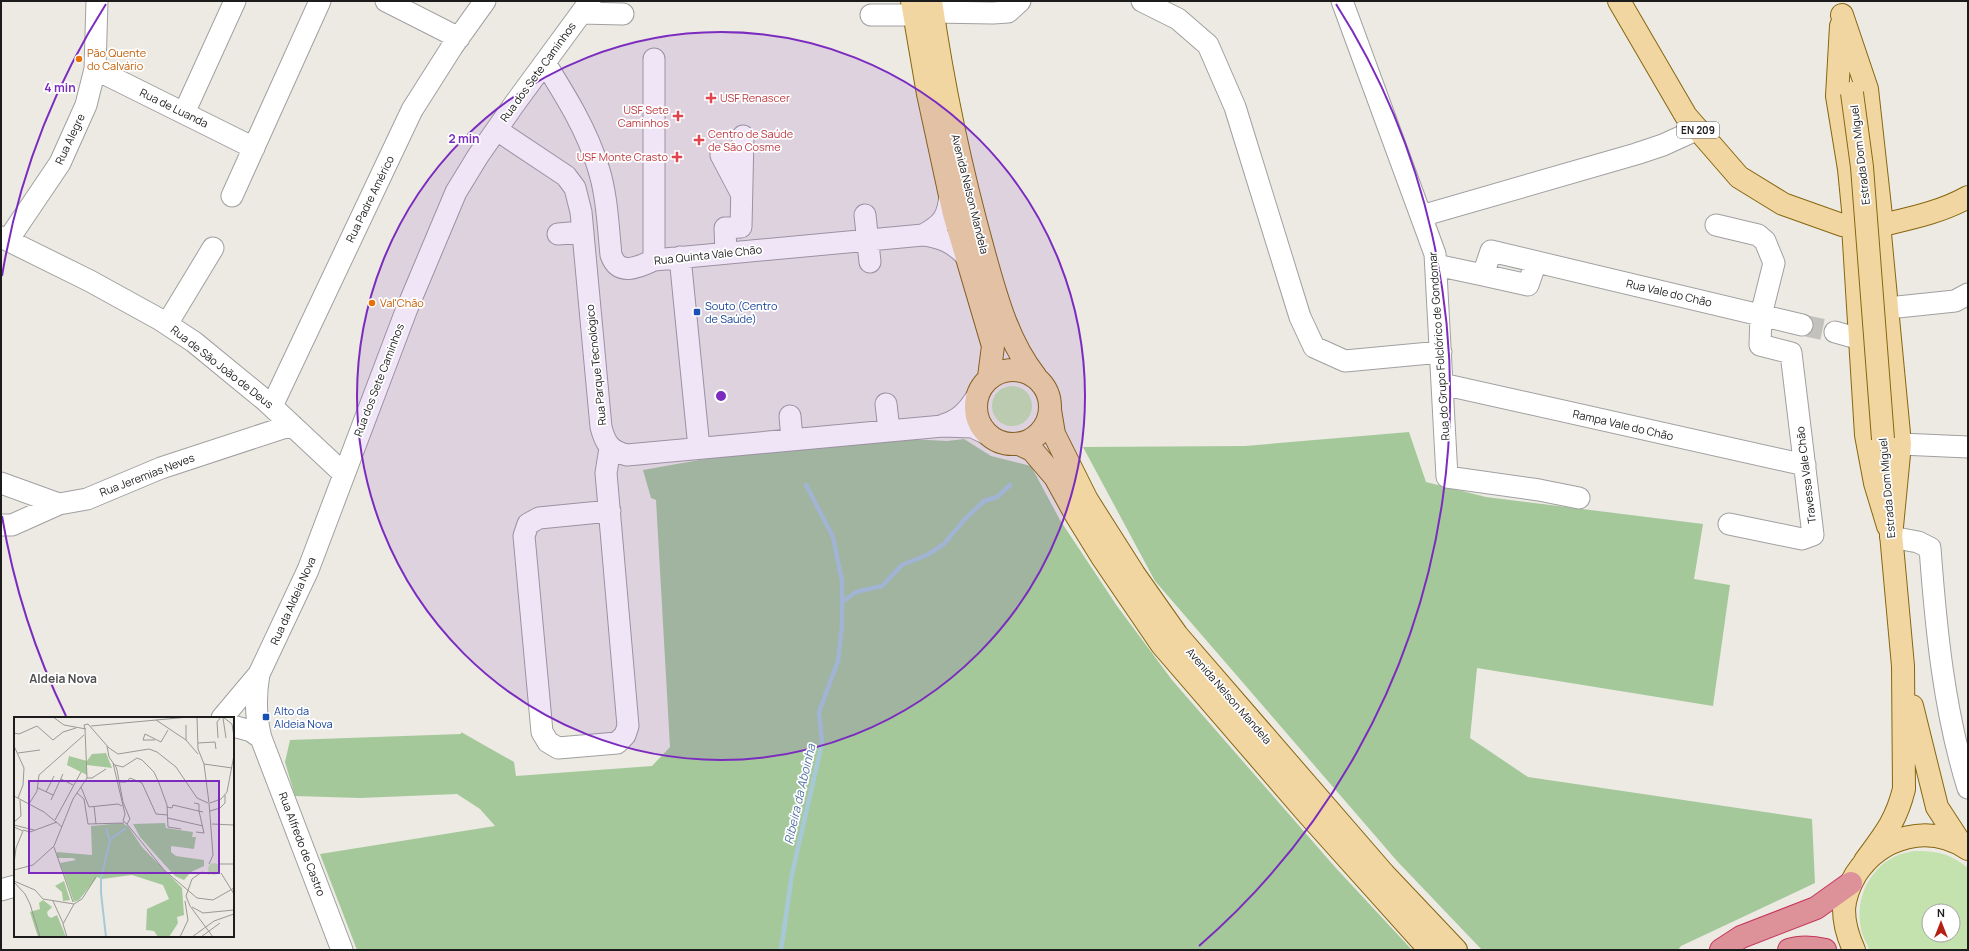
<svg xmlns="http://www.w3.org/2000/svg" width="1969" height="951" font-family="Manrope,sans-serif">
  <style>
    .grass { fill: #c3e2ad; fill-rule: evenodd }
    .forest { fill: #a5c89b }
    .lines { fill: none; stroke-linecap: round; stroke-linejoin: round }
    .stream { stroke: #a7c8d6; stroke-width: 4.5 }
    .minor-tunnel { stroke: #c2c1bb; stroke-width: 21; stroke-dasharray: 21 10; stroke-linecap: butt }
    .minor-casing { stroke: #a0a0a0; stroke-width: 23 }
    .major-casing { stroke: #86670f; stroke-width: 24 }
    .highway-casing { stroke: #c5355b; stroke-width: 24 }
    .minor { stroke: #fff; stroke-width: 21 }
    .major { stroke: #f2d6a2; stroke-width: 22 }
    .highway { stroke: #dd929a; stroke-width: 22 }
    .major-bridge-casing { stroke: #86670f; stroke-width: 24; stroke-linecap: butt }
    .major-bridge { stroke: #f2d6a2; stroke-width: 22 }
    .ring { fill: none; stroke: #7b2cbf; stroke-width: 2 }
    .food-dot { fill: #e8710a; stroke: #fff; stroke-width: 1.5 }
    .health-dot { fill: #e0444e; stroke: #fff; stroke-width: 1.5 }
    .transit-dot { fill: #1a4fb4; stroke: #fff; stroke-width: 1.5 }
    .labels { text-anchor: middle; stroke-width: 3.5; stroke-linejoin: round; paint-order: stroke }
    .shield { fill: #fff; stroke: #606060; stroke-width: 1 }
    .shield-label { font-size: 10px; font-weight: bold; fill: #1c1c1c }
    .food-label { font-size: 11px; fill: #c56008; stroke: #fff; text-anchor: start }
    .street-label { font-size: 11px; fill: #1c1c1c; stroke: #fff }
    .health-label { font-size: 11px; fill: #be3a42; stroke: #fff; text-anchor: start }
    .transit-label { font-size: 11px; fill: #164399; stroke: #fff; text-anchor: start }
    .neighbourhood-label { font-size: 12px; font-weight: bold; fill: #4f4f4f; stroke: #fff }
    .water-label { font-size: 12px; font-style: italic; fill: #5374a2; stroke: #fff }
    .inset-river { fill: none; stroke: #a7c8d6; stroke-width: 2 }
    .inset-road { fill: none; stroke: #999893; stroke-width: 1 }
    .view { fill: #7b2cbf; fill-opacity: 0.15; stroke: #7b2cbf; stroke-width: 2 }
    .inset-edge { fill: none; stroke: #1c1c1c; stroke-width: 2 }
    .centre { fill: #7b2cbf; stroke: #fff; stroke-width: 2 }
    .ring-label { font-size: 12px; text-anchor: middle; font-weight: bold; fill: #7b2cbf; stroke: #fff; stroke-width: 3.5; stroke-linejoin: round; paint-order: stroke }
  </style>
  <rect width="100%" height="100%" fill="#eceae3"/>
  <path class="grass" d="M992 406a20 20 0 1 1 40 0a20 20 0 1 1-40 0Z
    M1913 851C1937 851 1949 853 1968 868V950L1869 949C1867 943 1862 936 1861 929 1855 902 1867 872 1892 858 1898 854 1906 853 1913 851ZM1929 911H1953V935H1929Z"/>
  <path class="forest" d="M1409 432 1426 482 1486 497 1703 524 1694 579 1730 585 1713 706 1477 668 1470 738 1528 777 1812 819 1815 883 1681 946 1678 950H1482L1397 861 1155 581 1083 447 1245 446Z
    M891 438 947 441 964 439 991 456 1031 466 1060 520 1117 606 1172 680 1335 867 1412 950H357L320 854 495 826 480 809 457 794 360 798 295 796 285 762 290 740 461 734V732L514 762 516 776 652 766 670 747 656 500 651 498 643 470 800 442Z"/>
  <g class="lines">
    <path class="stream" d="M842 602 856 592 882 586 902 565 927 555 944 544 965 519 984 501 997 497 1010 485
      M781 950 792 874 822 743 819 712 838 661 842 625V581L833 537 806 485"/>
    <path class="minor-tunnel" d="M1802 325 1835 332"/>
    <defs>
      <path id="minor" d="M386 1 459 38
        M1142 1 1178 19 1208 45 1235 107 1300 317 1314 347 1345 361 1441 352
        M1342 1 1435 254 1447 477 1539 490 1579 498
        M933 12 993 13 1008 12 1020 1
        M581 13 623 14
        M871 15H914
        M654 59V260
        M545 63C565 95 587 130 598 167 607 194 608 226 611 255 619 277 639 267 654 260L923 235C941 237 954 243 966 256
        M95 69 254 148
        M184 113 235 1
        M497 130 566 176 575 188 581 212 601 427C605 443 610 451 627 455L943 426 973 427 985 433
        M721 155 741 193
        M232 196 320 1
        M865 215 870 262
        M1421 216 1636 154 1663 145 1698 129
        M1716 225 1758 235 1765 241 1774 263 1761 315 1760 345 1791 353 1813 535 1802 539 1729 524
        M558 234 583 232
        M923 235C943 224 948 217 950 195
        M1 237 90 281 159 319 194 342 266 401 344 474
        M8 240 60 163 86 105 95 69 97 1
        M726 253 725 228 741 227 743 136
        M680 257 699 448
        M1436 265 1483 275 1491 251 1802 325
        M1483 275 1528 285 1536 262
        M1869 310 1955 301 1968 294
        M167 324 213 248
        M1835 332 1860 339
        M1442 384 1805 465
        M886 404 889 430
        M272 406 412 110 452 47 485 1
        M790 416 792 439
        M943 425C959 420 967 412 976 398
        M1900 444 1968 447
        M1 483 59 504 87 499 161 468 292 425
        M610 511 539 518 528 524 524 536 542 732 548 742 558 748 617 743 625 735 628 726 606 473 610 448
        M1 525H12L59 504
        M1891 537 1918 542 1930 548C1936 629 1944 711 1968 788
        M259 674C255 697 255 716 261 738L342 950
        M222 718 259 674 308 570 406 311 456 192 478 156 513 106 590 1
        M233 726 251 731 261 738
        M1 890 15 886"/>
      <path id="major" d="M912 1 928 94 954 214 993 346 989 377
        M931 1C943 86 961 170 984 253 996 296 1008 342 1036 377
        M1619 1 1686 116 1739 177 1783 204 1842 225 1853 226
        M1842 15 1867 89 1882 225 1880 234 1900 444 1891 537
        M1841 26 1837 96 1849 169 1854 220
        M1879 218C1870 207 1856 213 1853 226L1866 435 1875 483 1888 526
        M1882 225C1912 218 1941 212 1968 197
        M976 407a37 37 0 1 1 74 0a37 37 0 1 1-74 0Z
        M1050 410 1054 434 1087 500 1134 574 1177 635 1384 874 1456 950
        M1019 444 1032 450 1055 477 1076 515 1102 557 1162 645 1307 813 1430 950
        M1912 706 1937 807 1961 844
        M1865 861C1885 834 1896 821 1904 789L1903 666 1890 523
        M1854 950C1848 937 1844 924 1844 909 1845 897 1850 884 1856 874 1881 836 1929 823 1968 849"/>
      <path id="highway" d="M1721 950 1741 937 1816 908 1851 883
        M1789 950C1801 946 1813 947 1825 950"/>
    </defs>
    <use href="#minor" class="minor-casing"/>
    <use href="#major" class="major-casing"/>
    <use href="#highway" class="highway-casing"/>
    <use href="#minor" class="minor"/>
    <use href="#major" class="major"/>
    <use href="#highway" class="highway"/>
    <defs>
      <path id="major-bridge" d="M1852 93 1862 167 1883 439"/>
    </defs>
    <use href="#major-bridge" class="major-bridge-casing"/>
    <use href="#major-bridge" class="major-bridge"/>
  </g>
  <circle cx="721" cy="396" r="364" fill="#7b2cbf" fill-opacity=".12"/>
  <g class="ring">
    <circle cx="721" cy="396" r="364"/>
    <path d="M66 716A729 729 0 0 1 2 516M2 276A729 729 0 0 1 106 4M1336 4A729 729 0 0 1 1199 946"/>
  </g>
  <g class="food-dot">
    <circle cx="79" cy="59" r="4"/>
    <circle cx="372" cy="303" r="4"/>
  </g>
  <g class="health-dot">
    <path d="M709 92h4v4h4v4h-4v4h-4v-4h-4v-4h4z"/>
    <path d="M676 110h4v4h4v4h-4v4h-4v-4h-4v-4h4z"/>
    <path d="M697 134h4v4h4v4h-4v4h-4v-4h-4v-4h4z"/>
    <path d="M675 151h4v4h4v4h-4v4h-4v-4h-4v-4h4z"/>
  </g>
  <g class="transit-dot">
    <rect x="693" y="308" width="8" height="8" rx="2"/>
    <rect x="262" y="713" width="8" height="8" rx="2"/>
  </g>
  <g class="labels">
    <rect class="shield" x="1677" y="122" width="42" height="16" rx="3"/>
    <g class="shield-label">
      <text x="1698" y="134">EN 209</text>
    </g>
    <g class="food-label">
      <text x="87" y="57">Pão Quente<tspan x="87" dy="13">do Calvário</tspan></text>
      <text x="380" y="307">Val'Chão</text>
    </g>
    <g class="street-label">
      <text transform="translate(538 72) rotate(-54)" y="4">Rua dos Sete Caminhos</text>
      <text transform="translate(174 108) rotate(26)" y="4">Rua de Luanda</text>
      <text transform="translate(70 139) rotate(-65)" y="4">Rua Alegre</text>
      <text transform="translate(1860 155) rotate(-97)" y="4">Estrada Dom Miguel</text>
      <text transform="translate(970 194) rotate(76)" y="4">Avenida Nelson Mandela</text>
      <text transform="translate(370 199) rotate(-64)" y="4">Rua Padre Américo</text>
      <text transform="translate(708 255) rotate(-6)" y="4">Rua Quinta Vale Chão</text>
      <text transform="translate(1669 293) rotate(13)" y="4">Rua Vale do Chão</text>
      <text transform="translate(1439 346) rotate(-94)" y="4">Rua do Grupo Folclórico de Gondomar</text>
      <text transform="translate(596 365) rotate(-96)" y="4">Rua Parque Tecnológico</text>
      <text transform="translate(222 367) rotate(38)" y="4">Rua de São João de Deus</text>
      <text transform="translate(379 380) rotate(-69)" y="4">Rua dos Sete Caminhos</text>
      <text transform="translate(1623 425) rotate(13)" y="4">Rampa Vale do Chão</text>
      <text transform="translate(147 475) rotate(-21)" y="4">Rua Jeremias Neves</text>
      <text transform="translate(1806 475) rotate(-97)" y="4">Travessa Vale Chão</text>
      <text transform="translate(1887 488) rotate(-95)" y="4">Estrada Dom Miguel</text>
      <text transform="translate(293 601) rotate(-66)" y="4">Rua da Aldeia Nova</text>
      <text transform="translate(1229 696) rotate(49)" y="4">Avenida Nelson Mandela</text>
      <text transform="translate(302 844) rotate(69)" y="4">Rua Alfredo de Castro</text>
    </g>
    <g class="health-label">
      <text x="720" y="102">USF Renascer</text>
      <text x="669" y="114" text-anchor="end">USF Sete<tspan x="669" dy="13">Caminhos</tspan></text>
      <text x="708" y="138">Centro de Saúde<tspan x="708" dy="13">de São Cosme</tspan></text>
      <text x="668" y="161" text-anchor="end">USF Monte Crasto</text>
    </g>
    <g class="transit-label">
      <text x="705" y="310">Souto (Centro<tspan x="705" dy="13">de Saúde)</tspan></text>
      <text x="274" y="715">Alto da<tspan x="274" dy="13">Aldeia Nova</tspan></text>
    </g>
    <g class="neighbourhood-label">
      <text x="63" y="683">Aldeia Nova</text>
    </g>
    <g class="water-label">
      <text transform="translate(800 794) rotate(-77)" y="4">Ribeira da Aboinha</text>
    </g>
  </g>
  <g transform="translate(14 717)">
    <rect width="220" height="220" fill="#eceae3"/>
    <path d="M194 152a6 6 0 1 1 12 0a6 6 0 1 1-12 0Z" fill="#c3e2ad"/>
    <path d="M92 36 98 51 73 48V58L53 48 55 39 73 44 78 37ZM108 106 114 109 128 130 168 171 170 198 163 200 164 206 155 220H144L140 214 132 213 133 192 155 182 149 168 118 158 88 162 83 160 65 183 60 185 46 146 62 143 59 141H43V135L78 138 77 109ZM151 106 152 111 179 115 178 120H182L180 132 157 129V135L162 139 190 143V149L177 155 170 163 161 159 150 147 126 120 119 107ZM50 164 56 183 49 184 48 175 41 169ZM29 183 38 190 33 195 34 199 37 201 43 198 52 220H24L16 195 26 192 25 186Z" fill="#a5c89b"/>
    <path class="inset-river" d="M97 122 112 111M92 220 87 176V161L96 124 92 111"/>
    <path class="inset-road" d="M39 0 50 8 72 12M183 0 184 32 190 47 195 86 199 138 195 147M209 0 218 7 220 20M209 1 212 21M142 3 172 23 184 37M172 8V23M77 9 175 0M71 12 70 8 74 7 95 31 104 37 135 32 143 35 162 50 183 81 194 86M0 16 5 17 23 9 39 23 49 15 62 11M204 21 203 5 207 0M141 23H129L131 17 147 25 154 13M184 26 201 25 202 32M0 29 10 51 9 68 4 81M93 29 95 40 102 50 103 53 109 85 116 102 113 107 109 104 111 97 99 46M4 36 26 33M190 47 218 51M101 48 109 50 123 41 128 43 140 55 145 66 153 88 154 110 167 112M73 61H78L92 52M47 62 59 68M105 65H112L116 61 128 66 142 97 154 98M67 70 75 90 104 87 108 89M24 71 39 78M32 75 40 59M63 76 70 82 74 107 110 106M0 79 30 95 48 110M37 83 49 57M180 86 185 87V94M196 86 207 82 213 75 220 38M15 87 23 74 25 58 70 18M80 89 82 107M153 90 158 91 159 88 189 95M196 94 206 91 211 86V78M154 101 189 109M41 103 67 55M0 105 7 99 6 83M113 107 150 153 183 181 199 183 220 171M198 107 220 108M0 108 20 113M0 110 9 114 2 131 0 147M9 113 16 115 43 105M182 115 190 116 185 94M40 130 59 185M206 147H220M0 153 19 148 40 129 59 82 73 61 71 12M207 156 220 177M195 157 188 155 178 162 172 179 176 189 199 220M0 164 21 173 29 182 60 187 68 182 82 160M0 165 11 177 16 187 26 220M39 184 49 206M178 190 189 196 220 193M53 220 49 207 60 187M166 220 174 203 171 184M178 220 200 204 220 197M187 220 206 206"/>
    <path class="view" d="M15 64H205V156H15Z"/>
    <rect width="220" height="220" class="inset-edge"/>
  </g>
  <circle cx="721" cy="396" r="6" class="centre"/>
  <g class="ring-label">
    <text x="60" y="92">4 min</text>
    <text x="464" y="143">2 min</text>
  </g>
  <rect width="1969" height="951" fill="none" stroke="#1c1c1c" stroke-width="4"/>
  <g transform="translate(1941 923)"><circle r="19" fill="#ffffff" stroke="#a4a4a4"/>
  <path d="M0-3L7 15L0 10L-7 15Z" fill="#b52014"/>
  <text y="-6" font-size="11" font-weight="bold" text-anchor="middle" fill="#1c1c1c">N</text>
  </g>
</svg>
